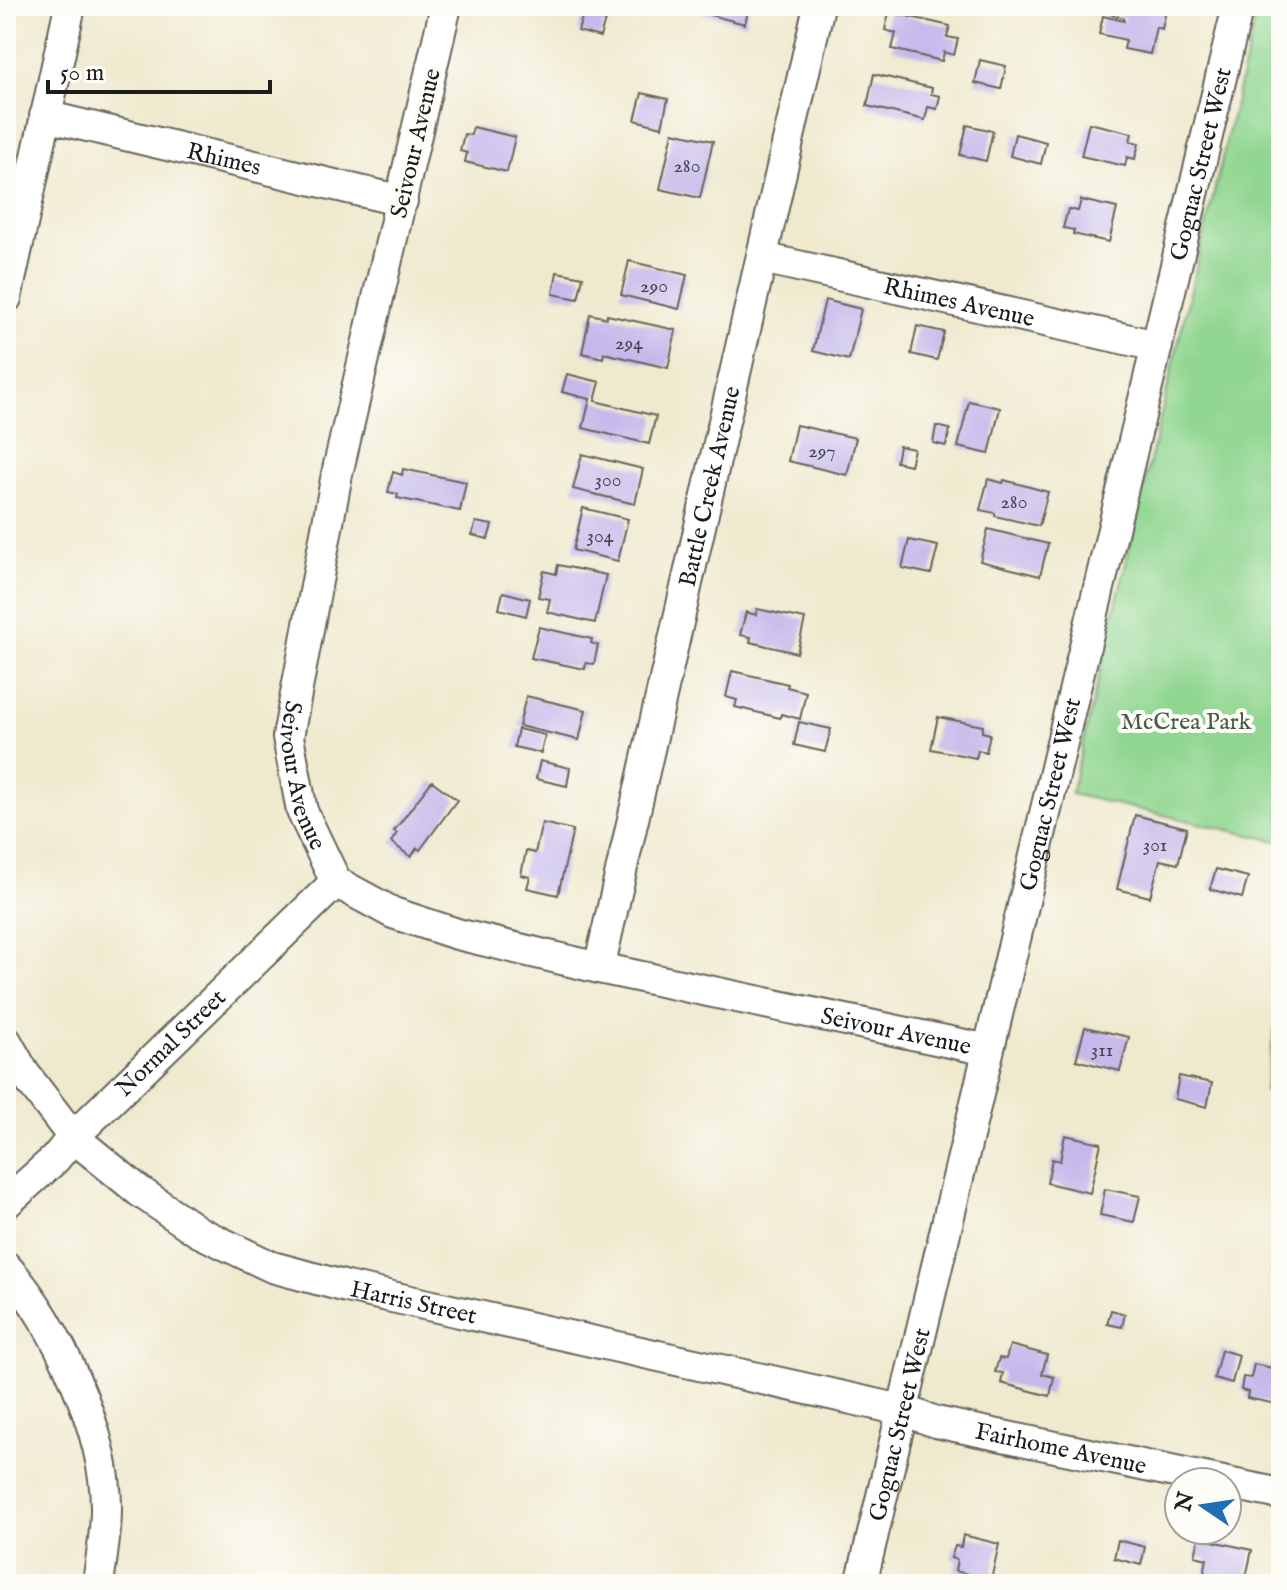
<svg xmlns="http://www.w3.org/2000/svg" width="1287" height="1590" font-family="'IM FELL English',serif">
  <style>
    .green { fill: #90d690; stroke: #567956; stroke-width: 2 }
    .building { fill: #c5b9eb }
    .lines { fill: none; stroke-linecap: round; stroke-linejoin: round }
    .minor-casing { stroke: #66645a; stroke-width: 34 }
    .minor { stroke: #fff; stroke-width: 30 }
    .labels { text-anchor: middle; stroke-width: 8; stroke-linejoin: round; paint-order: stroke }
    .number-label { font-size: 20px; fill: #464350 }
    .street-label { font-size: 24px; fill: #1c1c1c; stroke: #fdfcf7 }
    .park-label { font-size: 24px; fill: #455d45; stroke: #fdfcf7 }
  </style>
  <rect width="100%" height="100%" fill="#fdfcf7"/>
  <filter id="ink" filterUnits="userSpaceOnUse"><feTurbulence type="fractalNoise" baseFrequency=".0125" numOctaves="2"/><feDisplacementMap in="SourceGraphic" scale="16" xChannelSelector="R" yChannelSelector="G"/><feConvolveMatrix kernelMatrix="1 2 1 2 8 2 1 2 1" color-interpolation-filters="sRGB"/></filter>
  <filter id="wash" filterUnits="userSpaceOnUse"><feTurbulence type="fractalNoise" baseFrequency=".006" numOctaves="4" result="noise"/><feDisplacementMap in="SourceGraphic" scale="32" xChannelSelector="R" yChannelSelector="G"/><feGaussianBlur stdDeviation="1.8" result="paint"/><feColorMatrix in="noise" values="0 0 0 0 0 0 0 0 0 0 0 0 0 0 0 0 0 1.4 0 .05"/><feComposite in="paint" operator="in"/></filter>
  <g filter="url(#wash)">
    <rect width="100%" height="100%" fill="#efe9ce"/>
    <path class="green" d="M1261 6H1281V842L1071 794 1254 24Z
      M1281 1023V1097L1269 1095 1265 1090 1275 1027Z"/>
    <g id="blocks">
      <path class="building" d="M583 6H613L611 17 582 10Z
        M692 6H749L745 24 691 10Z
        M1112 6H1167L1162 29 1156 27 1150 54 1124 49 1126 40 1099 34 1103 16 1124 21V18L1110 14Z
        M889 12 950 26 947 37 958 39 954 55 944 52 942 61 892 49 896 33 885 30Z
        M583 14 605 20 600 37 578 31Z
        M980 60 1006 66 1001 89 975 83Z
        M874 74 932 88 931 94 940 96 937 109 928 107 925 120 867 106Z
        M642 93 668 99 662 127 635 120Z
        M1089 123 1132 133 1130 141 1139 143 1135 159 1127 157 1125 166 1081 156Z
        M967 125 993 131 986 161 960 155Z
        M473 127 515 137 507 172 465 162 467 153 460 151 464 134 471 135Z
        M673 132 713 141 700 198 660 189Z
        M1015 134 1046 142 1041 164 1010 156Z
        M1081 200 1117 208 1109 242 1073 234 1074 230 1063 228 1068 209 1078 211Z
        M629 261 687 275 679 309 621 295Z
        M557 272 583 277 578 299 553 294Z
        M825 300 861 309 849 360 813 351Z
        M590 314 607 318V315L676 330 668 368 604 353 603 358 582 353Z
        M917 326 944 332 937 360 911 354Z
        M567 374 600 382 595 401 656 416 649 444 583 428 590 399 562 392Z
        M969 401 1000 408 989 454 958 447Z
        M796 425 856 438 847 475 788 461Z
        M936 426 950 429 946 446 933 443Z
        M899 446 914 449 910 465 896 462Z
        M582 454 643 469 635 504 573 489Z
        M403 469 466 482 460 511 397 498 398 494 388 492 393 472 402 475Z
        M988 479 1003 483 1004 480 1048 492 1039 526 995 516V513L980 510Z
        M583 508 628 519 618 561 573 550Z
        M476 522 492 525 488 539 472 535Z
        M988 529 1048 544 1040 576 980 561Z
        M909 540 938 546 931 574 902 568Z
        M558 565 606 575 595 623 547 612 550 599 538 597 544 571 556 574Z
        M503 592 530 599 526 616 499 609Z
        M757 609 805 619 797 653 750 642 751 637 740 635 746 612 756 615Z
        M539 627 592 639 591 643 598 645 594 664 586 663 585 669 531 658Z
        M732 671 788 684 787 687 806 692 800 719 781 714 780 718 735 707 737 700 726 697Z
        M526 696 586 710 579 740 519 726Z
        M938 717 983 726 982 732 990 734 986 752 978 750 976 758 931 749Z
        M799 722 831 729 825 752 794 745Z
        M518 729 545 735 541 753 514 747Z
        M540 761 570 768 567 786 536 779Z
        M432 781 457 800 420 850 417 848 411 857 391 842 397 833 394 831Z
        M1135 815 1187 828 1178 864 1160 860 1150 897 1117 889Z
        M542 823 573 830 558 895 527 888 530 877 521 875 526 851 535 853Z
        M1216 869 1248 877 1242 898 1210 889Z
        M1085 1027 1129 1037 1120 1071 1076 1060Z
        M1179 1076 1212 1083 1207 1107 1175 1099Z
        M1065 1135 1101 1143 1090 1193 1047 1183 1052 1159 1060 1161Z
        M1105 1189 1140 1196 1134 1222 1100 1215Z
        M1111 1310 1125 1314 1122 1327 1107 1324Z
        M1010 1345 1047 1355 1042 1374 1054 1377 1050 1396 1001 1383 1003 1373 995 1372 999 1358 1006 1359Z
        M1221 1350 1239 1355 1232 1383 1214 1378Z
        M1254 1364 1281 1370V1405L1247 1398 1248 1392 1241 1390 1243 1377 1251 1378Z
        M963 1535 999 1544 991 1580 955 1571 957 1560 951 1558 955 1546 961 1547Z
        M1199 1538 1252 1550 1245 1582 1204 1573 1207 1559 1195 1556Z
        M1118 1540 1145 1547 1141 1565 1114 1558Z"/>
    </g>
  </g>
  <g filter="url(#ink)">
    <use href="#blocks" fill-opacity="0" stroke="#66645a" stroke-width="2"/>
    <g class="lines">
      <defs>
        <g id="minor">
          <path id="s1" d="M446 6 337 474 288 737 302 811 336 882 393 913 457 934 599 968 988 1050"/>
          <path id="s2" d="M45 116 402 201"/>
          <path id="s3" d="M762 258 1157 346"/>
          <path d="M6 298 70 6"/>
          <path id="s4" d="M599 968 819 6"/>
          <path id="s5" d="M6 1041 24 1073 73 1137 139 1191 199 1232 272 1267 347 1287 902 1410 936 1422 1223 1482"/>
          <path id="s6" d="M6 1203 55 1159 73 1137 336 882"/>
          <path d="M6 1267C57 1323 107 1434 106 1510 106 1534 101 1560 98 1584"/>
          <path d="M1227 1483 1281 1494"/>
          <path id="s7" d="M861 1584 1238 6"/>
        </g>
      </defs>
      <use href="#minor" class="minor-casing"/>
      <use href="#minor" class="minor"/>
    </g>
  </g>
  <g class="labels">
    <g class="number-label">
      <text x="687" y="172">280</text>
      <text x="654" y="292">290</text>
      <text x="629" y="349">294</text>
      <text x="822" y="457">297</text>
      <text x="608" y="486">300</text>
      <text x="1014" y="508">280</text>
      <text x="600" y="542">304</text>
      <text x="1155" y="851">301</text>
      <text x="1102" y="1056">311</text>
    </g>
    <g class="street-label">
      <text transform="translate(415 143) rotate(-77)" y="8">Seivour Avenue</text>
      <text dy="8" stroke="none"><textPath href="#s2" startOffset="184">Rhimes</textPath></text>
      <text dy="8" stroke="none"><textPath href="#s7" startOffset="1460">Goguac Street West</textPath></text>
      <text dy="8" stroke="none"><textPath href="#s3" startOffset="202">Rhimes Avenue</textPath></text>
      <text dy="8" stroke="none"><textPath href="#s4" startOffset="494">Battle Creek Avenue</textPath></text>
      <text dy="8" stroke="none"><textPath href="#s1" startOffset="788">Seivour Avenue</textPath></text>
      <text dy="8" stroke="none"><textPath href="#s7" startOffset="812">Goguac Street West</textPath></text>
      <text dy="8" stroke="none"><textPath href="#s1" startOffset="1484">Seivour Avenue</textPath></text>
      <text dy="8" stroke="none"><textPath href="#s6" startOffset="230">Normal Street</textPath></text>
      <text dy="8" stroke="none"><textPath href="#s5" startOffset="502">Harris Street</textPath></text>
      <text dy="8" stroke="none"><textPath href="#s7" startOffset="164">Goguac Street West</textPath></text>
      <text dy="8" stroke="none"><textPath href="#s5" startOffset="1166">Fairhome Avenue</textPath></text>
    </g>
    <g class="park-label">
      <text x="1186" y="729">McCrea Park</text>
    </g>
  </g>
  <rect width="1287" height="1590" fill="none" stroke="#fdfcf7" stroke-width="32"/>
  <g transform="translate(1203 1506) rotate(283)"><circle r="38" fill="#fdfcf7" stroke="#a3a29f" stroke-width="2"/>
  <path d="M0-6L14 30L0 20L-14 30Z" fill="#1f6fb2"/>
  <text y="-12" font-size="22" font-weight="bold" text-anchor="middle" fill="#1c1c1c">N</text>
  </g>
  <path d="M48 80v12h222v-12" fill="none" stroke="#1c1c1c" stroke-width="4"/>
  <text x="60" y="80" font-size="24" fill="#1c1c1c" stroke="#fdfcf7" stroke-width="6" paint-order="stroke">50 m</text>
</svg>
